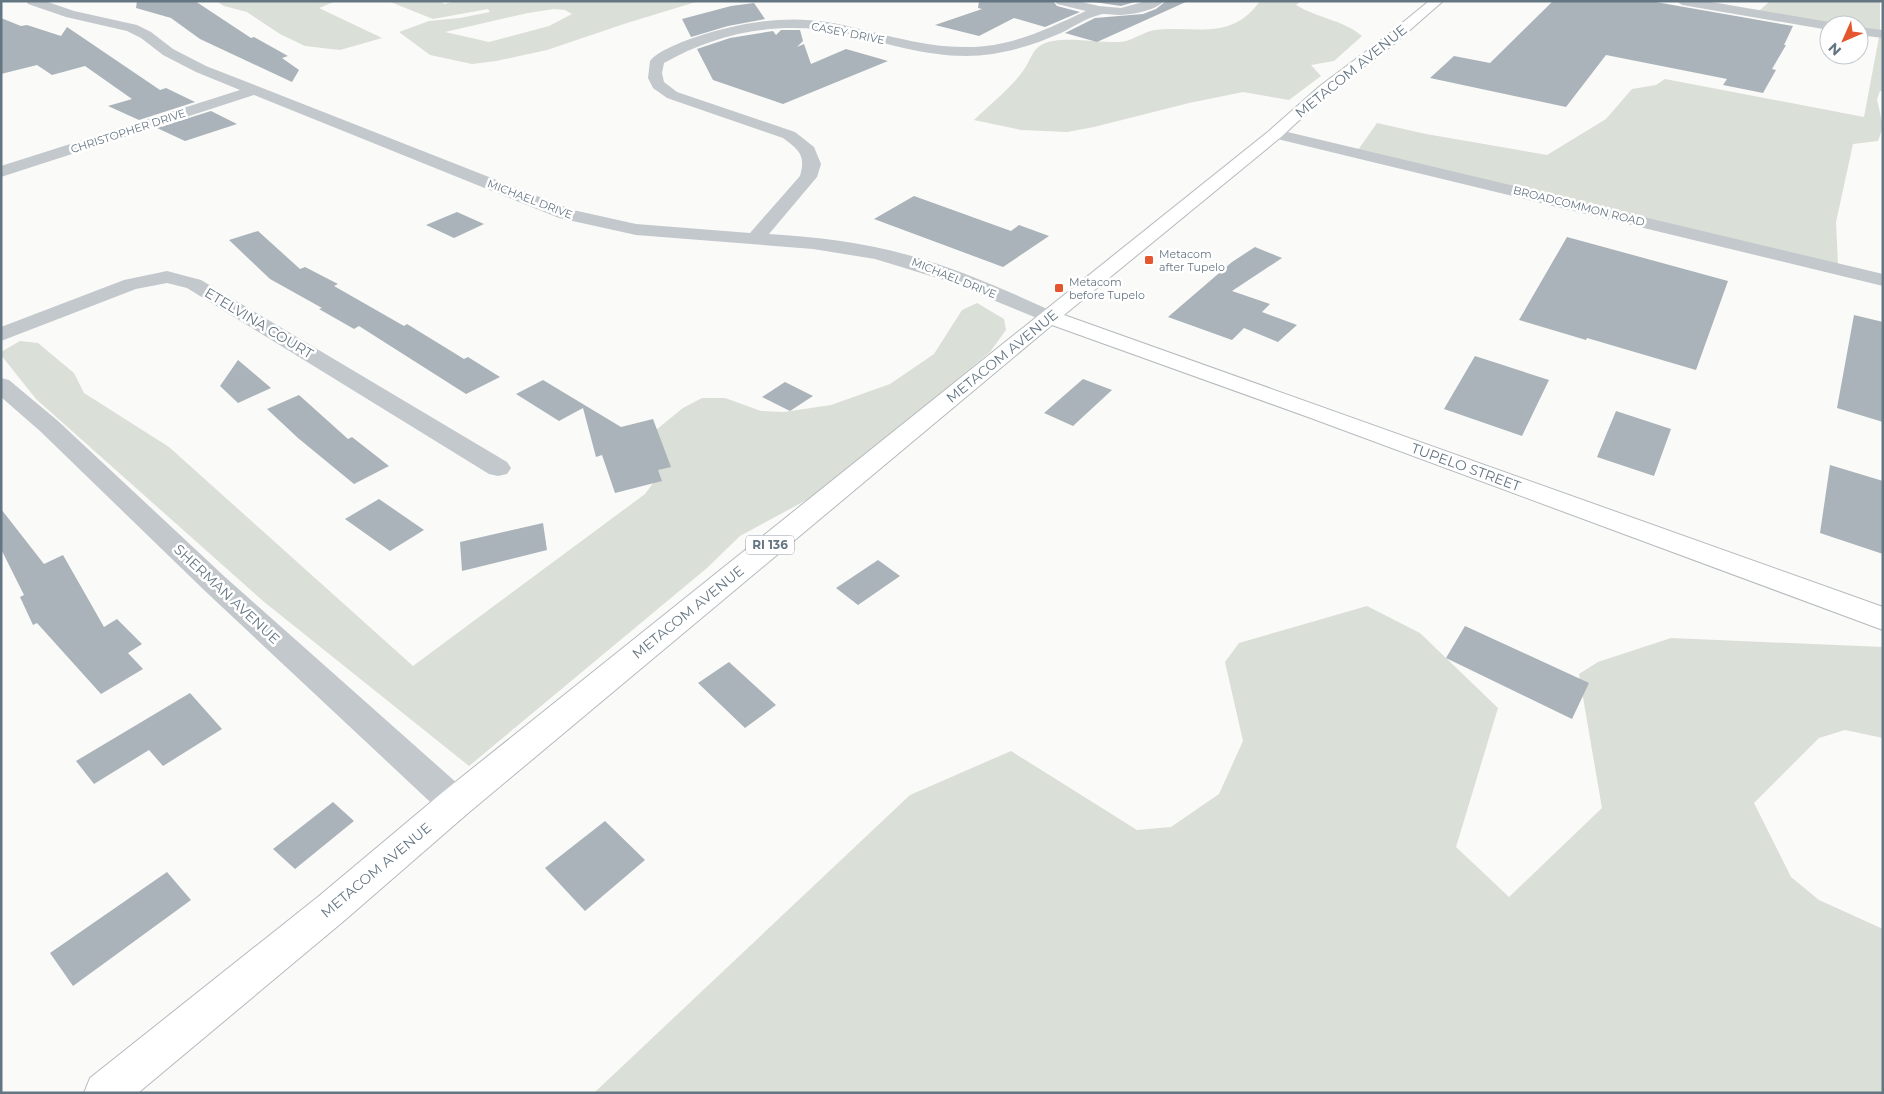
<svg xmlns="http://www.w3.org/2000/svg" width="1884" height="1094" font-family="Montserrat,sans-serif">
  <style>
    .green { fill: #dadfd7; fill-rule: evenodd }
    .building { fill: #aab3b9 }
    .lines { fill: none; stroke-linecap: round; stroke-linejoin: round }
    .major-casing { stroke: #b5babe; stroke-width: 2 }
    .minor { fill: #c3c8cc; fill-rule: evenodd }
    .major { fill: #fff; fill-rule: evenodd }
    .poi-dot { fill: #e4572e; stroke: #fff; stroke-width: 2 }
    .labels { text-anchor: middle; stroke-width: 5; stroke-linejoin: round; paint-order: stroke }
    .far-street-label { font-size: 11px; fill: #657683; stroke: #fff }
    .far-poi-label { font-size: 11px; fill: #657683; stroke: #fff; text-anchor: start }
    .shield { fill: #fff; stroke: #939fa8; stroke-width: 1 }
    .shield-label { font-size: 12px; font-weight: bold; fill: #657683 }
    .street-label { font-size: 14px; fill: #657683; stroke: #fff }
  </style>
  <rect width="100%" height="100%" fill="#fafaf8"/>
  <path class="green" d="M216 1H336L319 8 382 38 340 50 305 46 280 34 247 12 224 6Z
    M388 1H441L444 4 456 1H699L627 23 547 50 496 61 472 64 430 55 399 32 429 21 460 18 490 12 488 9 433 19ZM554 9 565 10 572 14 549 26 489 42 445 32 528 13Z
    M1260 1H1301L1296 5C1317 18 1343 20 1362 36L1334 61 1311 65 1321 76 1289 100 1243 92 1189 103 1094 127 1067 132 1021 130 974 120C990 104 1010 89 1023 71 1030 62 1032 49 1043 44 1060 35 1098 43 1119 42 1131 42 1142 32 1155 30 1195 25 1231 42 1260 1Z
    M1770 1H1880V31L1859 28V25H1842L1759 11Z
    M1879 37H1883V91H1880L1877 99 1883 127 1878 141 1853 144 1836 222 1838 264 1358 150 1377 123 1426 134 1547 155 1606 119 1632 89 1656 85 1665 79 1864 117Z
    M977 303 1004 319 1006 330 990 352 825 490 740 536 707 568 469 766 263 601 36 399 1 355V352L20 341 38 343 74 373 84 393 169 447 413 666 645 494 656 479 651 434 683 408 702 398H725L761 411 784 412 831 405 890 384 934 354 962 310Z
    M1367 606 1420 633 1498 708 1456 847 1509 897 1602 808 1579 674 1598 662 1671 638 1883 647V738L1845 730 1819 738 1754 803 1791 877 1819 900 1883 929V1093H594L910 795 1011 751 1137 830 1171 827 1219 794 1243 741 1225 662 1239 643Z"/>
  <path class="building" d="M137 1H195L251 38 254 37 288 56 282 58 299 70 292 82 200 39 171 18 136 8Z
    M979 1H1053L1057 6 1080 12 1045 27 1014 18 979 36 935 25 982 9 978 8Z
    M1087 1H1138L1121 6Z
    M1166 1H1188L1097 42 1065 33 1095 18 1143 14 1156 9Z
    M1553 1H1650L1793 26 1784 45H1786L1772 69 1776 70 1763 93 1723 85 1727 79 1606 55 1566 107 1430 78 1454 56 1490 63Z
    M754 3 765 19 728 26 691 37 682 19 731 6Z
    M1 18 21 26 27 25 61 36 67 27 160 90 166 88 195 102 139 120 108 106 132 99 85 66 52 75 37 65 1 74Z
    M781 30H800L803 41 797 47 804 44 811 64 846 49 888 61 783 104 713 80 697 49 730 38 773 31 776 35Z
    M211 111 237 124 185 141 157 128Z
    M914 196 1011 231 1019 225 1049 236 1003 267 874 219Z
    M457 212 484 224 454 238 426 225Z
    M258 231 300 269 305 267 338 284 334 286 404 326 407 324 464 359 468 357 500 377 466 394 359 326 354 329 319 309 322 308 270 279 229 240Z
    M1567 237 1728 281 1696 370 1587 338 1586 340 1519 320Z
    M1255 247 1282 258 1232 291 1270 304 1262 312 1297 325 1278 342 1244 328 1232 340 1168 317 1232 262Z
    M1854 315 1883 322V422L1837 408Z
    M1475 356 1549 380 1522 436 1444 409Z
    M238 360 271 388 238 403 220 386Z
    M1083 379 1112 390 1073 426 1044 413Z
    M543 380 621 427 653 419 671 467 658 470 662 481 615 493 602 455 596 457 583 408 559 421 516 394Z
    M785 382 813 396 790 411 762 397Z
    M299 395 348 439 352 437 389 466 354 484 298 438 267 409Z
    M1616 411 1671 429 1654 476 1597 457Z
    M1830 465 1883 481V554L1820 533Z
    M379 499 424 530 390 551 345 519Z
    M1 509 44 564 63 555 104 627 117 619 142 644 128 653 143 669 101 694 37 623 33 625 20 597 24 595 1 549Z
    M543 523 547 550 462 571 460 542Z
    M878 560 900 576 858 605 836 588Z
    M1465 626 1589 683 1572 719 1446 658Z
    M729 662 776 705 745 728 698 683Z
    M190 693 222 729 163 766 149 750 94 784 76 761Z
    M333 802 354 821 295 869 273 849Z
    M605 821 645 860 585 911 545 868Z
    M167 872 191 900 73 986 50 953Z"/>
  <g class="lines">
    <defs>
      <path id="major" d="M1429 1H1443L1394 44 1330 92 1281 137 1064 315 1883 607V630L1308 417 1052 325 467 814 345 920 138 1093H84L90 1078 319 896 443 792 1269 131 1320 86 1384 38Z"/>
    </defs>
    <use href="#major" class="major-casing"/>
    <path class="minor" d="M26 1H45L74 11 137 25 151 32 173 49 206 66 573 210 636 224 750 233 800 176C806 155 799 150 783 138L667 98 653 88 648 78 650 61C657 51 684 41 696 37 738 23 783 15 827 22 873 30 920 48 968 47 1011 47 1047 29 1086 11L1057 4 1055 1H1077L1099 6 1121 8 1146 1H1164C1155 11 1131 15 1118 15 1112 15 1104 13 1099 15 1086 18 1073 27 1061 33 1031 46 1000 56 966 56 925 56 886 43 847 34 783 20 720 31 664 63L662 73 664 82 677 92 795 132 814 147 821 164 817 177 769 234C816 237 862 242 908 255 959 269 1008 291 1056 313L1060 317 1056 321 1049 323 944 280 875 259 813 249 636 235 559 218 254 95 1 177V166L240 90 196 72 163 55 141 38 127 31 66 17 28 4Z
      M1676 1H1706L1829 22 1835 25H1829V30L1682 5Z
      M1859 27 1883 30V38L1859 35Z
      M1275 129 1883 274V286L1269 137 1267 134 1269 131Z
      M167 271 201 280 507 462 511 468 507 474 498 476 489 474 187 288 167 283 136 289 1 341V327L124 280Z
      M1 378 9 380 58 421 225 577 467 792 472 803 467 814 455 818 443 814 205 591 40 431 1 397Z"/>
    <use href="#major" class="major"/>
  </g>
  <g class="poi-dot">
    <rect x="1144" y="255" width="10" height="10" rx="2.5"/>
    <rect x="1054" y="283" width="10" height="10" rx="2.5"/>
  </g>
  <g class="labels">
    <g class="far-street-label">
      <text transform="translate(848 33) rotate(11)" y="4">CASEY DRIVE</text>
      <text transform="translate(128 131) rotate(-18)" y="4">CHRISTOPHER DRIVE</text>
      <text transform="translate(530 199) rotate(21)" y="4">MICHAEL DRIVE</text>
      <text transform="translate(1579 206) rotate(14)" y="4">BROADCOMMON ROAD</text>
      <text transform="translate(954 278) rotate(22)" y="4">MICHAEL DRIVE</text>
    </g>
    <g class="far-poi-label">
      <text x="1159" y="258">Metacom<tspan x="1159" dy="13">after Tupelo</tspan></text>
      <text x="1069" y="286">Metacom<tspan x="1069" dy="13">before Tupelo</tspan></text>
    </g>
    <rect class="shield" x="746" y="535.5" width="48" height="19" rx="4"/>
    <g class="shield-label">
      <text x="770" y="549">RI 136</text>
    </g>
    <g class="street-label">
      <text transform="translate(1351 71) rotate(-39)" y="5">METACOM AVENUE</text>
      <text transform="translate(259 323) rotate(31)" y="5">ETELVINA COURT</text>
      <text transform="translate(1002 356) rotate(-39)" y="5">METACOM AVENUE</text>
      <text transform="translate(1466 467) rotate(20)" y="5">TUPELO STREET</text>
      <text transform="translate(227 594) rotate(43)" y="5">SHERMAN AVENUE</text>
      <text transform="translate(688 612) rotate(-39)" y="5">METACOM AVENUE</text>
      <text transform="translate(376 870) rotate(-40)" y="5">METACOM AVENUE</text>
    </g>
  </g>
  <rect width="1884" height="1094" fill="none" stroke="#657683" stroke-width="5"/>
  <g transform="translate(1844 40) rotate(225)"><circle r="24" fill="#ffffff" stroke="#c1c8cd"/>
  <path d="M0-4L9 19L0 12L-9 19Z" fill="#e4572e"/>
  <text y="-8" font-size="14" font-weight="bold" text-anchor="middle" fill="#657683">N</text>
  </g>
</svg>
